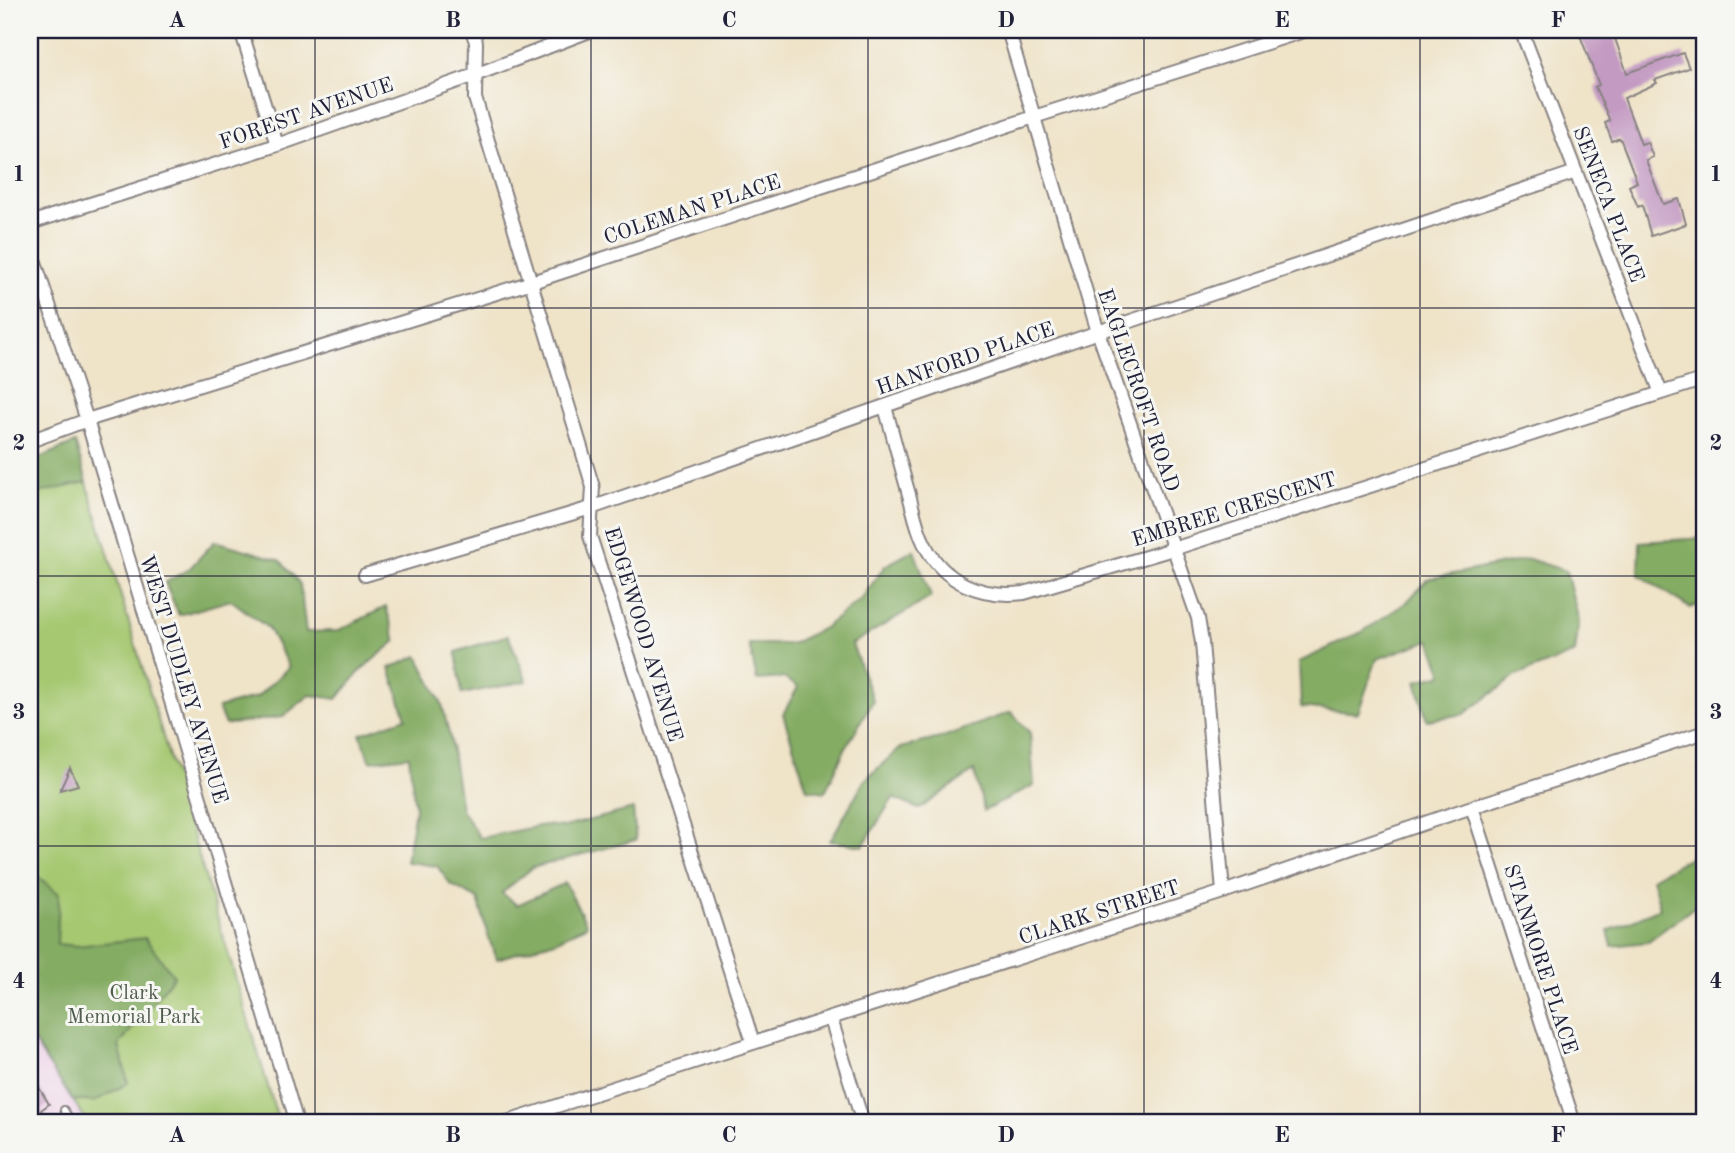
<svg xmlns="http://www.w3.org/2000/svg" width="1735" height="1153" font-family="'Old Standard TT',serif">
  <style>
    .built { fill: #eed0e8 }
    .green { fill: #a6c871; stroke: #647556; stroke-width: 2 }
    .forest { fill: #84ac63; stroke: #53674f; stroke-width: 2 }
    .building { fill: #c39ac2 }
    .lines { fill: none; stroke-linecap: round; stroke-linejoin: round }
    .lane-casing { stroke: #888282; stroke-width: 10 }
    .street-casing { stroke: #888282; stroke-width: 16 }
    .lane { stroke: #fff; stroke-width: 6 }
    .street { stroke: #fff; stroke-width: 12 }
    .grid { fill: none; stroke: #22223b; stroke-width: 2; stroke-opacity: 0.55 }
    .labels { text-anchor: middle; stroke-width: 6; stroke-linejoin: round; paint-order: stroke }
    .street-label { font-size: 21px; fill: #22223b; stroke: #f6f6f2 }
    .park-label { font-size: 21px; fill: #505c4e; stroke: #f6f6f2 }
    .neatline { fill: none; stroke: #22223b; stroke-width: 2.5 }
    .grid-label { font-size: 23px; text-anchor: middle; font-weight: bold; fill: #22223b }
  </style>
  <rect width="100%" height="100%" fill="#f6f6f2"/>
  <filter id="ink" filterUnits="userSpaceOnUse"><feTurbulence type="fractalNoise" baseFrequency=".0143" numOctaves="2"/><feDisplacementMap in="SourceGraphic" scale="14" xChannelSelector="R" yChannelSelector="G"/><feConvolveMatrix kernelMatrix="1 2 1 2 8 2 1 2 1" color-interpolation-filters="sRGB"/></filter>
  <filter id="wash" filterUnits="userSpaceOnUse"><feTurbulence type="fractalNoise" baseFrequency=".00686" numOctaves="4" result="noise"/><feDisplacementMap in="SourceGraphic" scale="28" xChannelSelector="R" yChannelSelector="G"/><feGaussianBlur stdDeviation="1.57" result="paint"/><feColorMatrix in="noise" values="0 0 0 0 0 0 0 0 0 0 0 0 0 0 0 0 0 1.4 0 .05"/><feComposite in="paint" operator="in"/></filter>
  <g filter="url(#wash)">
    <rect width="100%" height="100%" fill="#efe3c8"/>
    <path class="built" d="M30 1036 72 1100 88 1123H30Z"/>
    <path class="green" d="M75 443 279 1123H88L30 1036V462Z"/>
    <path class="forest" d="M75 443 87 482 30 495V462Z
      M1705 538V601L1690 608 1639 575 1640 542Z
      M215 541 280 560 300 584 306 632 337 631 386 607 396 641 362 669 337 699 310 695 282 717 225 725 218 708 257 697 289 667 268 628 231 600 179 615 165 583 190 568Z
      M914 550 931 597 852 644 873 701 845 749 825 792 807 789 783 714 798 687 784 678 757 680 749 644H791L824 628 862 598 885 566Z
      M1529 559 1566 571 1579 621 1575 653 1516 676 1464 714 1427 720 1416 681 1443 674 1430 640 1377 659 1358 713 1301 707 1299 662 1362 632 1407 602 1428 579Z
      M508 635 527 681 462 694 456 652Z
      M418 656 442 704 450 738 461 809 480 838 544 825 564 827 633 809 636 840 532 868 502 893 517 905 565 883 587 925 558 940 497 959 489 939 478 899 450 884 437 866 406 862 415 809 409 756 370 761 360 734 406 718 390 668Z
      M1011 712 1030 733 1034 785 984 811 974 771 919 809 893 798 863 846 830 841 864 781 900 748 940 738Z
      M1697 853 1705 875V899L1647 942 1612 946 1608 931 1660 908 1652 878Z
      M30 870 59 894 57 944 77 946 145 938 174 976 119 1045 128 1083 94 1102 72 1100 30 1036Z"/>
    <g id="blocks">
      <path class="building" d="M1578 30H1612L1627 73 1683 53 1689 68 1655 80 1657 83 1624 98 1641 144 1647 142 1653 157 1646 160 1663 204 1679 199 1686 224 1651 236 1642 205 1638 207 1629 186 1637 182 1620 138 1612 141 1605 123 1610 121 1595 87 1599 85Z
        M70 768 78 785 60 790Z
        M30 1073 49 1104 41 1110 44 1116 32 1123H30Z"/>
    </g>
  </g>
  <g filter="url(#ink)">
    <use href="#blocks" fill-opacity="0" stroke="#888282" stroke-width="2"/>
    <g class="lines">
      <defs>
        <path id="lane" d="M64 1110 72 1123"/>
        <path id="street" d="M241 30 277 145
          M472 30 476 42 475 98 593 487 590 536 753 1042
          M1008 30 1098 332 1198 618 1202 643 1223 892
          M1521 30 1661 393
          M30 223 277 145 475 75 592 30
          M30 247 87 420 297 1123
          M885 407C893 435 900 463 908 491 913 508 916 527 924 543 943 583 982 598 1024 593L1173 549 1705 379
          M30 441 87 420 532 282 1034 117 1307 30
          M365 575 591 508 1098 332 1576 172
          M1472 807 1574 1123
          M831 1019 863 1123
          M504 1123 1223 892 1472 807 1705 732"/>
      </defs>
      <use href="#lane" class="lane-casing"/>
      <use href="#street" class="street-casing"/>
      <use href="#lane" class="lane"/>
      <use href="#street" class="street"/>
    </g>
  </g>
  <path class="grid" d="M315 30V1123M591 30V1123M868 30V1123M1144 30V1123M1420 30V1123M30 308H1705M30 576H1705M30 846H1705"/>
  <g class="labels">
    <g class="street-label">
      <text transform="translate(306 113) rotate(-19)" y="7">FOREST AVENUE</text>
      <text transform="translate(1609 204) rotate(69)" y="7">SENECA PLACE</text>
      <text transform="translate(692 209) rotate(-18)" y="7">COLEMAN PLACE</text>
      <text transform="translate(965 358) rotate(-19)" y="7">HANFORD PLACE</text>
      <text transform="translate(1139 390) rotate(71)" y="7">EAGLECROFT ROAD</text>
      <text transform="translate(1234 509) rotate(-17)" y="7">EMBREE CRESCENT</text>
      <text transform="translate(644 634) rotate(73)" y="7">EDGEWOOD AVENUE</text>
      <text transform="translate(184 679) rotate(73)" y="7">WEST DUDLEY AVENUE</text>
      <text transform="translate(1099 912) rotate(-18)" y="7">CLARK STREET</text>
      <text transform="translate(1541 959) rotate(72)" y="7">STANMORE PLACE</text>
    </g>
    <g class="park-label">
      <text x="134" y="999">Clark<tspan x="134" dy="24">Memorial Park</tspan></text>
    </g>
  </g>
  <rect width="1735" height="1153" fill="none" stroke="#f6f6f2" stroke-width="77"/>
  <rect x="38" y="38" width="1658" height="1076" class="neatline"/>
  <g class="grid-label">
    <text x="177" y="27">A</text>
    <text x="453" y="27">B</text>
    <text x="729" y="27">C</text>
    <text x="1006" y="27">D</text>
    <text x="1282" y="27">E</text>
    <text x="1558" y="27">F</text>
    <text x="19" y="181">1</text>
    <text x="1716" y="181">1</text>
    <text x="19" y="450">2</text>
    <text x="1716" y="450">2</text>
    <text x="19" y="719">3</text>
    <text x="1716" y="719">3</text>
    <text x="19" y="988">4</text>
    <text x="1716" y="988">4</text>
    <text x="177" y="1142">A</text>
    <text x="453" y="1142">B</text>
    <text x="729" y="1142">C</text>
    <text x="1006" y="1142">D</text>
    <text x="1282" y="1142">E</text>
    <text x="1558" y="1142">F</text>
  </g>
</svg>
